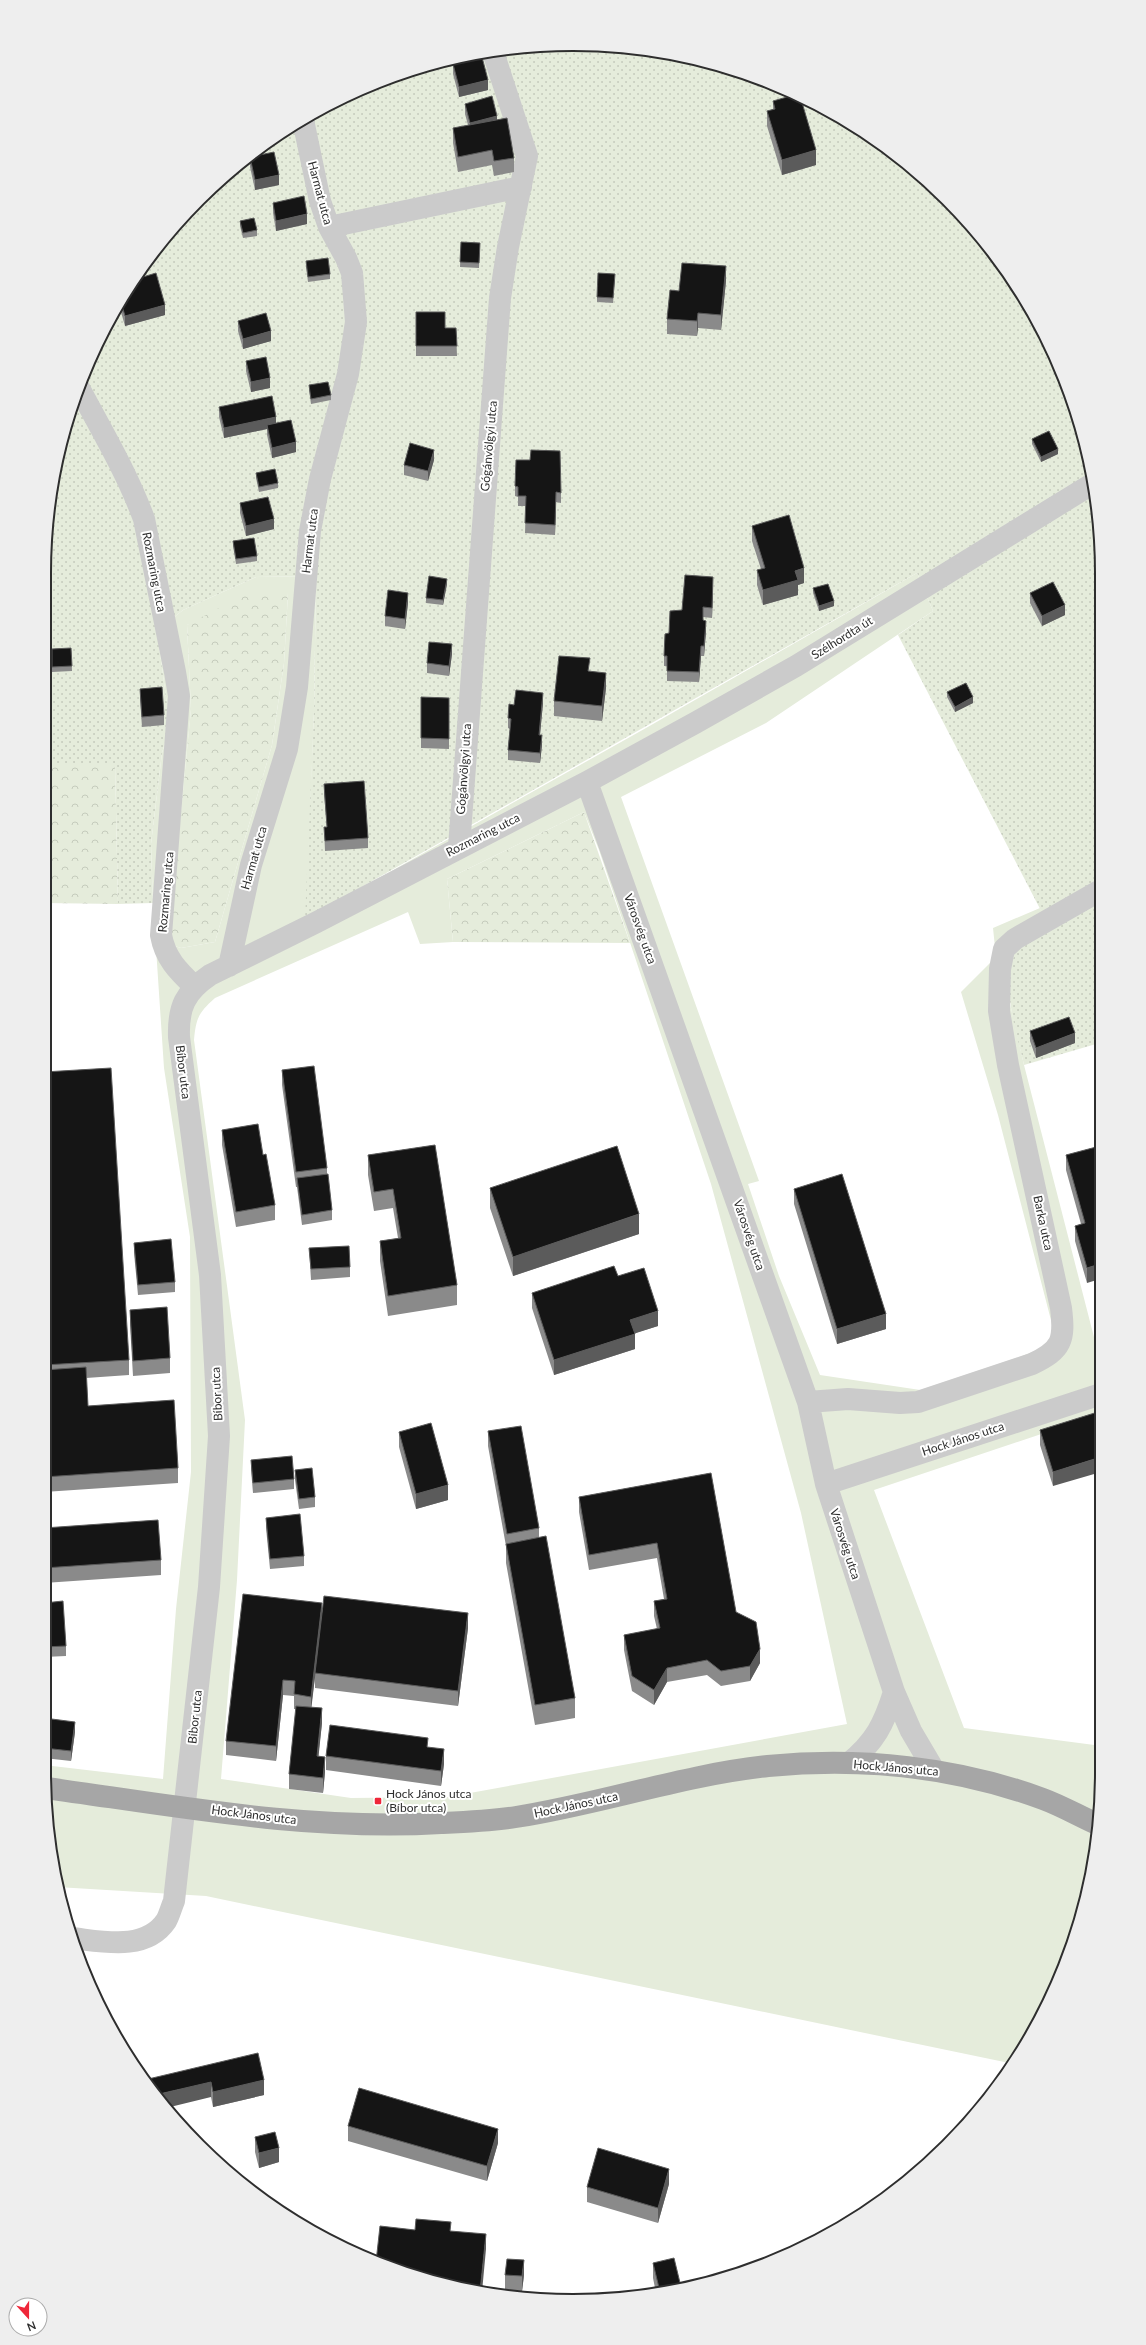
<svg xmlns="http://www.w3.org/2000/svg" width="1146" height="2345" font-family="Lato,sans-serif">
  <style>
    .grass { fill: #e5ecdb; fill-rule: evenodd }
    .forest { fill: url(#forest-crowns) }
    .garden { fill: url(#garden-dots) }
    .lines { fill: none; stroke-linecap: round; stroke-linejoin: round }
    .street { stroke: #cbcbcb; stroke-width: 22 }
    .primary { stroke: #a6a6a6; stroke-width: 22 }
    .wall { fill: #8a8a8a }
    .shaded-wall { fill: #5b5b5b }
    .building { fill: #151515; stroke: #5b5b5b }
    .poi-dot { fill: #ef2639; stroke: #fff; stroke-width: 1.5 }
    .labels { text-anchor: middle; stroke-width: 4; stroke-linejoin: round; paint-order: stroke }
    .street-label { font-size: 12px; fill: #2e2e2e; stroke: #fff }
    .poi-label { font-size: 12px; fill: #2e2e2e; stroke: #fff; text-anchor: start }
    .rim { fill: none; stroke: #2e2e2e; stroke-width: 2 }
  </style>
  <defs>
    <pattern id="forest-crowns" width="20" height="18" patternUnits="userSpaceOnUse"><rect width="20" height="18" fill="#e5ecdb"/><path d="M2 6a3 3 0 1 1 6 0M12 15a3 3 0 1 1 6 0" fill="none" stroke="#c5cbbc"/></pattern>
    <pattern id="garden-dots" width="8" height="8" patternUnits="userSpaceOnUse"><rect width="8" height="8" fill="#e5ecdb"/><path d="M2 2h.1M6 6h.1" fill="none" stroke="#c5cbbc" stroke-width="1.8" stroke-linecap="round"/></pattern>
  </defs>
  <rect width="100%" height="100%" fill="#fff"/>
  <path class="grass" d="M917 573 933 611 766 723 621 797 759 1181 748 1184 779 1276 820 1375 927 1391 1038 1350 1049 1343 1053 1328 998 1115 961 992 996 957 993 928 1040 908 1051 930 1007 991 1024 1065 1096 1345 1100 1344 1101 1414 874 1490 964 1728 1102 1746V1772L1092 1875 1062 1975 1014 2064 206 1896 57 1887 54 1875 44 1765 163 1779 176 1609 191 1472 190 1237 164 1068 153 903 151 844 162 753 170 726 157 631 183 610 256 577 316 576 314 711 306 919 646 728ZM288 593 284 663 272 745 215 942 181 948 168 944 191 709 187 625ZM584 812 599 850 711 1184 801 1513 847 1724 448 1797 351 1798 221 1779 237 1580 245 1420 194 1040C196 1019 198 1013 215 998L408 912 420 944 453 942 447 879Z"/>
  <path class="forest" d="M247 593H288L284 663 272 745 215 942 181 948 168 944 191 709 187 625Z
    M115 763 118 904 44 903V764Z
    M584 812 630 943 453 942 447 879Z"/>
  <path class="garden" d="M573 44 676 54 776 84 895 153 993 251 1062 370 1097 504 1099 1055 1096 1044 1024 1065C1018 1038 1000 983 1014 957 1022 944 1038 937 1051 930L898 635 933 611 917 573 305 919 314 711 316 576 256 577 183 610 157 631 170 726 162 753 151 844 153 903 118 904 115 764H44V573L54 470 84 370 133 279 199 199 279 133 371 84 470 54Z"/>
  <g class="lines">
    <path class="street" d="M329 227 521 187
      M79 388C102 431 127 473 144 519L175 672 179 696 161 935C165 958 178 971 194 986
      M587 782 808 1402 826 1484 894 1692 911 1731 934 1770
      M459 847 500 298 508 247 527 156 493 52
      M229 966 251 865 287 749 297 687 310 531 320 479 348 374 356 322 352 273 346 258 329 227 320 201 303 120
      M808 1402 848 1399 900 1403 918 1402 1032 1364C1062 1350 1065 1340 1061 1308L1008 1065 999 1011 1000 969 1004 949 1015 939 1099 891
      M826 1484 1101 1394
      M849 1763C875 1742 884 1724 894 1692
      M71 1938C101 1941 145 1952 166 1921 169 1916 171 1908 174 1901L209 1587 219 1436 210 1275 179 1037C178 1007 185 992 210 975L317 922 587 782 695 723 796 666 1092 484"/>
    <path class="primary" d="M46 1788C176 1806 308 1831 441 1823 465 1822 491 1821 516 1817 600 1804 683 1775 768 1766 861 1757 956 1767 1043 1799 1062 1806 1079 1816 1097 1824"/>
  </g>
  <path class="wall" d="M453 64 488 90 459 97 453 74Z
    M773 101 816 165 782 175 767 126V111L773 109Z
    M465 104 497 120 514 158V172L494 176 492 165 458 172 453 143V128L468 125 465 114Z
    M280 133V141L267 143 279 133Z
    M250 157 279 185 255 190 250 167Z
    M273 203 307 224 276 231 273 213Z
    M240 221 257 230V236L243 238 240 226Z
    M461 242 480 243 479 268 460 267Z
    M306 261 330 274V279L308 282 306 266Z
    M615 279 613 303 597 302V297Z
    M133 280 165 315 125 326 119 305Z
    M726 281 721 330 698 328 697 336 667 334V319L679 291Z
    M416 312 445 328H456L457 356H416Z
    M238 321 271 341 243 349 238 331Z
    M246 361 270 388 251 392 246 371Z
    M309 385 331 395V400L311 404 309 390Z
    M219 407 276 423 296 452 272 458 267 435V429L224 438 219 417Z
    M1032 439 1058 454 1041 462 1032 444Z
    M434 460 428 481 404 475V465Z
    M256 473 278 483V488L259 492 256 478Z
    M515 486 561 493V503L556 502 555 535 525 533 526 506H518V497L515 496Z
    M240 503 274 529 246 536 240 513Z
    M752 526 804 583 798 585V595L763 605 757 585V570L761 569 752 541Z
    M233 541 257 556V561L236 564 233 546Z
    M447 584 443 605 426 603V598Z
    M713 587 712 618 703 617V620L706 631 704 656H701L699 682 667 681V666H664V656L669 633 682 610Z
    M813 588 834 606 819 611 813 593Z
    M1030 593 1065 615 1042 626 1030 603Z
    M408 603 405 629 385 626V616Z
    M71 648 72 671 52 672V649Z
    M452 654 449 676 427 673V663Z
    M606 688 602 721 554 716V701Z
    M140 689 164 715V725L142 727 140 699Z
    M947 692 973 703 955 712 947 697Z
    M421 697 449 698V749L421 748Z
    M543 703 540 735 542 745 540 763 508 760V750L510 729 508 728V718L514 705Z
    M324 784 368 838V848L325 851 324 827H327L324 794Z
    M1030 1031 1075 1043 1036 1058 1030 1041Z
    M282 1070 327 1168V1174L332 1210V1220L302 1225 297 1187H296L282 1085Z
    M44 1072 129 1360V1375L86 1378 88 1406 178 1468V1483L44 1492Z
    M222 1130 263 1155 275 1205V1220L236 1227 222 1145Z
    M435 1145 457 1285V1305L388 1316 380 1261V1241L398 1238 393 1208 374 1211 368 1175V1155Z
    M1100 1146 1087 1283 1075 1241V1226L1081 1224 1066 1170V1155Z
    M490 1188 639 1234 513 1276 490 1208Z
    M794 1189 886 1329 837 1344 794 1204Z
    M134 1243 175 1282V1292L138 1295 134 1253Z
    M309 1248 350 1267V1277L311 1280Z
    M618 1276 658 1326 635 1333V1349L554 1375 532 1308V1293Z
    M130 1310 170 1358V1373L133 1376 130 1325Z
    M1101 1411 1053 1486 1040 1445V1430Z
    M488 1431 539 1528V1538L575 1698V1718L535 1725 506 1563V1546L488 1446Z
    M399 1432 448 1500 416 1509 399 1447Z
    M251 1460 294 1479V1489L253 1493 251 1470Z
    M295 1470 315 1497V1507L299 1509 295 1480Z
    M711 1473 736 1612 760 1663 750 1681 721 1686 707 1675 667 1682 654 1705 632 1691 624 1650V1635L657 1629 654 1616V1601L664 1599 657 1558 589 1570 579 1512V1497Z
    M266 1518 304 1556V1566L270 1569 266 1528Z
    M44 1528 161 1560V1575L44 1583Z
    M44 1603 66 1646V1656L44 1657Z
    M322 1617 468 1628 458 1706 315 1688V1677L311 1707 322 1723 318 1757 325 1772 323 1793 289 1789V1774L296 1709H294V1696L283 1695 276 1761 226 1755V1741Z
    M44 1718 75 1732 71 1761 44 1758Z
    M428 1747 444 1764 441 1786 326 1770V1756Z
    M144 2080H264V2095L213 2107 211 2097Z
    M348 2126 498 2143 487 2181 348 2141Z
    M255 2137 279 2162 259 2168 255 2152Z
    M669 2184 658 2223 587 2202V2187Z
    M653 2263 681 2287 656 2293 653 2278Z
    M505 2275H524L522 2291 505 2290Z"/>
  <path class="shaded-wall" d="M488 80V90L459 97V87Z
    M497 116V126L470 133V123Z
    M816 150V165L782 175V160Z
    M279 175V185L255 190V180Z
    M307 214V224L276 231V221Z
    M726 266V281L721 330V315Z
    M165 305V315L125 326V316Z
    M698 313V328L697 336V321Z
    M271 331V341L243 349V339Z
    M270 378V388L251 392V382Z
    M276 417V427L267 425V429L224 438V428Z
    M296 442V452L272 458V448Z
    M1058 449V454L1041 462V457Z
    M434 450V460L428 481V471Z
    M556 492V502L555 535V525Z
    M274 519V529L246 536V526Z
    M804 568V583L798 585V595L763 605V590L795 571Z
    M713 577V587L712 618V608Z
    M447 579V584L443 605V600Z
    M408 593V603L405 629V619Z
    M834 601V606L819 611V606Z
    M1065 605V615L1042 626V616Z
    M706 621V631L704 656V646Z
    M452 644V654L449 676V666Z
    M701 646V656L699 682V672Z
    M606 673V688L602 721V706Z
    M543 693V703L539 745V735Z
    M973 697V703L955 712V707Z
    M542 735V745L540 763V753Z
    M1075 1033V1043L1036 1058V1048Z
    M639 1214V1234L513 1276V1257Z
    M1100 1264V1279L1087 1283V1268Z
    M658 1311V1326L630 1335V1320Z
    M886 1314V1329L837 1344V1329Z
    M635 1334V1349L554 1375V1360Z
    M1101 1457V1472L1053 1486V1472Z
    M448 1485V1500L416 1509V1494Z
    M322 1603V1618L311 1711V1697Z
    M468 1613V1628L458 1706V1691Z
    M760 1649V1663L750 1681V1666Z
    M667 1668V1682L654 1705V1690Z
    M283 1680V1695L276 1761V1746Z
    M322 1708V1723L317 1771V1756Z
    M75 1722V1732L71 1761V1751Z
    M444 1749V1764L441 1786V1771Z
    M325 1757V1772L323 1793V1778Z
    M264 2080V2095L213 2107V2092Z
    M211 2082V2097L166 2108 155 2095Z
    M498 2129V2143L487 2181V2166Z
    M279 2148V2162L259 2168V2153Z
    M669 2169V2184L658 2223V2208Z
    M486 2234V2249L482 2292H480Z
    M524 2260V2275L522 2291V2276Z"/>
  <path class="building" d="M482 57 488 80 459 87 453 64Z
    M794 95 801 99 816 150 782 160 767 111 775 109 773 101Z
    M492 96 497 116 470 123 465 104Z
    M507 118 514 158 494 161 492 150 458 157 453 128Z
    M274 152 279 175 255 180 250 157Z
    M304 196 307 214 276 221 273 203Z
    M254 218 257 230 243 233 240 221Z
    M461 242 480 243 479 263 460 262Z
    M328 258 330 274 308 277 306 261Z
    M682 263 726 266 721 315 698 313 697 321 667 319 670 290 679 291Z
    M156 273 165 305 125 316 121 302 133 280Z
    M598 273 615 274 613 298 597 297Z
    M416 312H445V328H456L457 346H416Z
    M266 313 271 331 243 339 238 321Z
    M266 357 270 378 251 382 246 361Z
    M328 382 331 395 311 399 309 385Z
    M272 396 276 417 224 428 219 407Z
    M291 420 296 442 272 448 267 425Z
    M1049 431 1058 449 1041 457 1032 439Z
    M410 443 434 450 428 471 404 465Z
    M531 450 560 451 561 493 556 492 555 525 525 523 526 496H518V487L515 486 516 460H530Z
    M275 469 278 483 259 487 256 473Z
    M268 497 274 519 246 526 240 503Z
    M789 515 804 568 795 571 798 580 763 590 757 570 765 568 752 526Z
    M254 538 257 556 236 559 233 541Z
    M685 575 713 577 712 608 703 607V620L706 621 704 646H701L699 672 667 671V656H664L665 634 669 633 670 611 682 610Z
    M429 576 447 579 443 600 426 598Z
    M1053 582 1065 605 1042 616 1030 593Z
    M828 584 834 601 819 606 813 588Z
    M388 590 408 593 405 619 385 616Z
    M429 642 452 644 449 666 427 663Z
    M71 648 72 666 52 667V649Z
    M559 656 590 658 588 671 606 673 602 706 554 701Z
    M966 683 973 697 955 707 947 692Z
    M162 687 164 715 142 717 140 689Z
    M516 690 543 693 539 735H542L540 753 508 750 511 719 508 718 509 704 514 705Z
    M421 697 449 698V739L421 738Z
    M364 781 368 838 325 841 324 827H327L324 784Z
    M1069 1017 1075 1033 1036 1048 1030 1031Z
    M314 1066 327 1168 296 1172 282 1070Z
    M111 1068 129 1360 44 1365V1072Z
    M258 1124 263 1155 266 1154 275 1205 236 1212 222 1130Z
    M435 1145 457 1285 388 1296 380 1241 401 1238 393 1189 374 1192 368 1155Z
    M617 1146 639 1214 513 1257 490 1188Z
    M1100 1146V1264L1087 1268 1075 1226 1085 1223 1066 1155Z
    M328 1174 332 1210 302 1215 297 1178Z
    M842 1174 886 1314 837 1329 794 1189Z
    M171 1239 175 1282 138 1285 134 1243Z
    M349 1246 350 1267 311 1269 309 1248Z
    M614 1266 618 1276 644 1268 658 1311 630 1320 635 1334 554 1360 532 1293Z
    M167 1307 170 1358 133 1361 130 1310Z
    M86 1367 88 1406 174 1400 178 1468 44 1477V1370Z
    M1101 1411V1457L1053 1472 1040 1430Z
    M431 1423 448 1485 416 1494 399 1432Z
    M521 1426 539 1528 507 1534 488 1431Z
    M292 1456 294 1479 253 1483 251 1460Z
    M312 1468 315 1497 299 1499 295 1470Z
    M711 1473 736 1612 756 1622 760 1649 750 1666 721 1671 707 1660 667 1668 654 1690 632 1676 624 1635 660 1628 654 1601 667 1599 657 1543 589 1555 579 1497Z
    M300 1514 304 1556 270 1559 266 1518Z
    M158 1520 161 1560 44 1568V1528Z
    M546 1536 575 1698 535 1705 506 1544Z
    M243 1594 322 1603 311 1697 294 1694 295 1681 283 1680 276 1746 226 1741Z
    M324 1596 468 1613 458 1691 315 1673Z
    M63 1601 66 1646 44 1647V1603Z
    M296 1706 322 1708 317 1756 325 1757 323 1778 289 1774Z
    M44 1718 75 1722 71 1751 44 1748Z
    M330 1725 428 1738 427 1747 444 1749 441 1771 326 1756Z
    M258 2053 264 2080 213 2092 211 2082 155 2095 144 2080Z
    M359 2088 498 2129 487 2166 348 2126Z
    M275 2132 279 2148 259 2153 255 2137Z
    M598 2148 669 2169 658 2208 587 2187Z
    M416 2219 451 2222 450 2231 486 2234 480 2292 470 2291 376 2262 380 2226 415 2230Z
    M311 2223 314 2233 308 2230 301 2225Z
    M674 2258 681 2287 660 2292 653 2263Z
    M507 2259 524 2260 522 2276 505 2275Z
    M557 2299 578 2301H573Z"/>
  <rect class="poi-dot" x="374" y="1797" width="8" height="8" rx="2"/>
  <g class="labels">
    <g class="street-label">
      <text transform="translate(320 193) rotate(75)" y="4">Harmat utca</text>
      <text transform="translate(489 446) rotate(-85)" y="4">Gógánvölgyi utca</text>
      <text transform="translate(310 541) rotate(-83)" y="4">Harmat utca</text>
      <text transform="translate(154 572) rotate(79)" y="4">Rozmaring utca</text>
      <text transform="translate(842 638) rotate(-32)" y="4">Szélhordta út</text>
      <text transform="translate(464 769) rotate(-86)" y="4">Gógánvölgyi utca</text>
      <text transform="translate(483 835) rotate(-27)" y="4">Rozmaring utca</text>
      <text transform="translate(254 858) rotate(-74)" y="4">Harmat utca</text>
      <text transform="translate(166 892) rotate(-85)" y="4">Rozmaring utca</text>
      <text transform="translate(640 929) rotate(70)" y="4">Városvég utca</text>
      <text transform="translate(183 1072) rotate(83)" y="4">Bíbor utca</text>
      <text transform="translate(1043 1223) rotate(78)" y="4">Barka utca</text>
      <text transform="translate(749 1235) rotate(71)" y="4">Városvég utca</text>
      <text transform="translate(217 1394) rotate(-93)" y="4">Bíbor utca</text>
      <text transform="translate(963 1439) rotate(-18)" y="4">Hock János utca</text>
      <text transform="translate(845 1544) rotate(72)" y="4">Városvég utca</text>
      <text transform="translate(195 1717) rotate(-84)" y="4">Bíbor utca</text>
      <text transform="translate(896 1768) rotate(5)" y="4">Hock János utca</text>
      <text transform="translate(576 1805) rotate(-12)" y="4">Hock János utca</text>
      <text transform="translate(254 1815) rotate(7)" y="4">Hock János utca</text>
    </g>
    <g class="poi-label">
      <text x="386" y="1798">Hock János utca<tspan x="386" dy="14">(Bíbor utca)</tspan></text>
    </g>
  </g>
  <path d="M0 0H1146V2345H0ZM573 51H573A522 522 0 0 1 1095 573V1772A522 522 0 0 1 573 2294H573A522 522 0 0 1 51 1772V573A522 522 0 0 1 573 51Z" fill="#eee" fill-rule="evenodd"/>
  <path class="rim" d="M573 51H573A522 522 0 0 1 1095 573V1772A522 522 0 0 1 573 2294H573A522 522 0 0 1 51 1772V573A522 522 0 0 1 573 51Z"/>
  <g transform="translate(28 2317) rotate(159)"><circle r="19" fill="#ffffff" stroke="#ababab"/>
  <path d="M0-3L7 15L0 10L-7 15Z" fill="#ef2639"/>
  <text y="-6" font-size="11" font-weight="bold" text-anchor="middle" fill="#2e2e2e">N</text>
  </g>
</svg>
